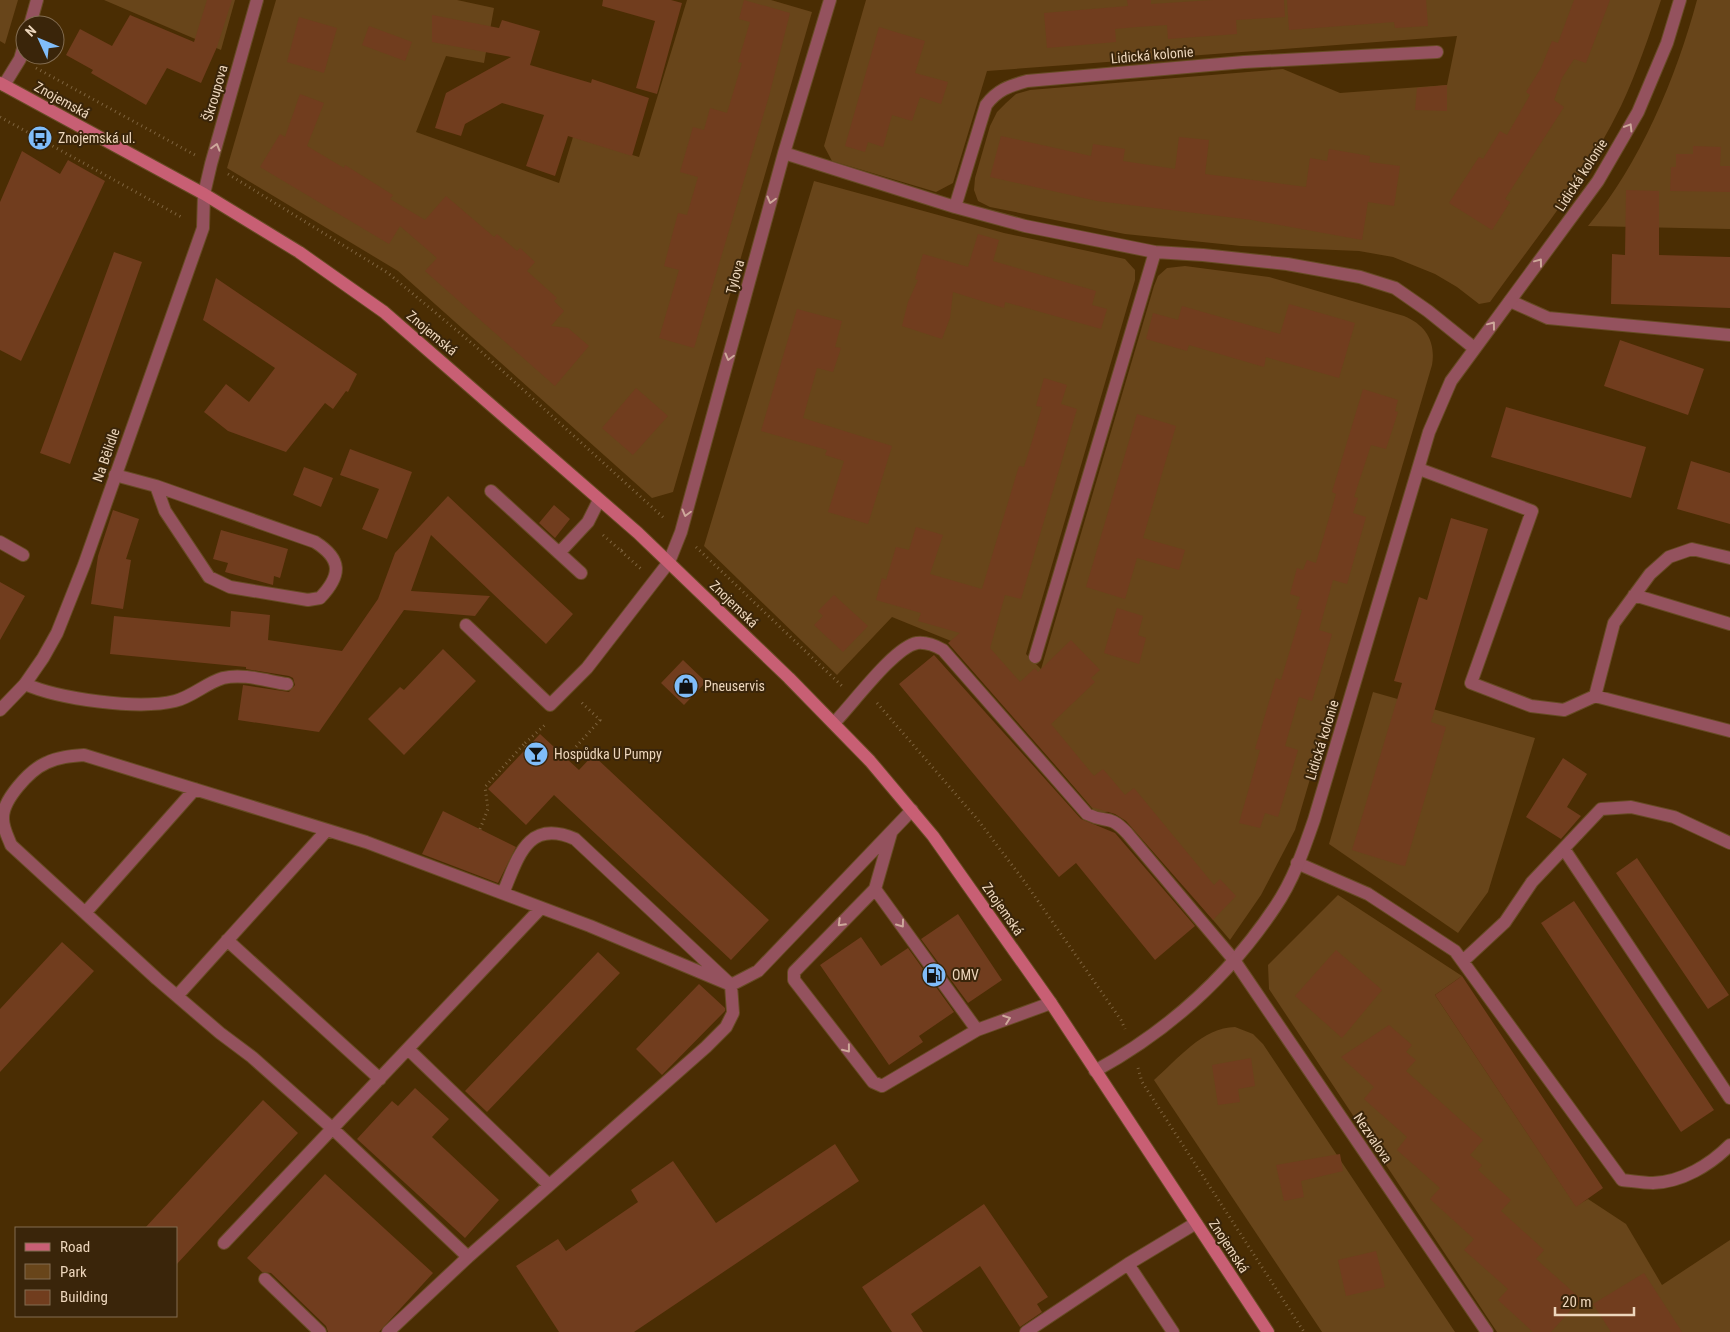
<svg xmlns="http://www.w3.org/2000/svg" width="1730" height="1332" font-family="'Roboto Condensed',sans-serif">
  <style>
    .green { fill: #68451a }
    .building { fill: #713d1e }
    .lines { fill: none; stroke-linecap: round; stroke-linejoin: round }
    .service-casing { stroke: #674b24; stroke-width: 14 }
    .minor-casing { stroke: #674b24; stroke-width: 14 }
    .secondary-casing { stroke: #674b24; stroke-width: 14 }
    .path { stroke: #7e633e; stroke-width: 3; stroke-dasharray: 1 4; stroke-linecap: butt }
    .service { stroke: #94525e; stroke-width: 12 }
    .minor { stroke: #94525e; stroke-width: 12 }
    .secondary { stroke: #c85f74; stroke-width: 12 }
    .oneway { stroke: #cea89b }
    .labels { text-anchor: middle; stroke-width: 4; stroke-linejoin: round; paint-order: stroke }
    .street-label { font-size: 14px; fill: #edd6bc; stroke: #3a250a }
    .poi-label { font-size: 14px; fill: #edd6bc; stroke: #3a250a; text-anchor: start }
  </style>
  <rect width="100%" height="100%" fill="#4a2d03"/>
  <path class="green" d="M0 0H18L5 44 0 41Z
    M104 0H235L221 50Z
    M276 0H457L494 8 484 63 446 56 416 132 559 183 573 137 639 157 687 0H771L812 12 673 492 652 498 398 271 227 168Z
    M866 0H1661C1649 36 1637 72 1621 106 1587 177 1535 239 1490 302L1479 304 1457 287 1435 274 1393 257 1359 251 1241 246 1125 234 990 207 978 201 974 190 975 178 990 126 997 112 1006 103 1016 94 1030 90 1283 69 1340 93 1447 85 1457 36 987 71 953 183 936 192 832 161 824 146Z
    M1697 0H1730V229L1588 226C1640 164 1676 78 1697 0Z
    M814 181 1004 233 1125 259 1135 270V280L1026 654 1041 669 1154 286 1158 276 1167 268 1185 266 1269 277 1404 316C1426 325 1436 342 1432 365L1295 830 1261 895 1230 940 1119 809 1097 814 951 641 892 617 837 675 704 546Z
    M1373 692 1535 738 1488 892 1458 933 1329 844Z
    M1338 895 1462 976 1435 995 1576 1206 1588 1199 1626 1224 1662 1285 1730 1240V1332H1497L1269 989 1268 965Z
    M1235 1027 1253 1034 1263 1044 1455 1332H1322L1154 1080C1177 1060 1203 1027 1235 1027Z"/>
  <path class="building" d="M207 0H232L217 47 201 83 167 68 146 105 91 73 93 70 66 55 80 29 112 46 130 15 194 42Z
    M603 0H671L682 3 657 94 636 88 655 21 602 6Z
    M744 0 790 13 769 96 694 348 659 338 679 270 664 266 678 213 687 215 698 177 680 172 693 127 704 130 710 108 727 113 742 63 738 62 750 22 739 19Z
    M1127 0H1151V4L1213 0H1284L1285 17 1236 20 1237 34 1168 39 1167 25 1137 27 1115 29 1116 42 1047 48 1044 13 1128 6Z
    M1287 0H1426L1428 26 1395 28 1394 22 1289 30Z
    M1574 0H1610L1586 63 1574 59 1562 78 1554 100 1564 107 1505 199 1510 202 1492 230 1449 203 1479 157 1483 159 1500 131 1507 135 1530 95 1526 92 1541 68 1552 41 1558 43Z
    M432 15 499 28 502 20 540 31 530 65 591 83 592 79 649 98 632 156 568 136 555 176 526 166 544 115 502 103 465 124 461 136 435 128 446 93 511 57 432 42Z
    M299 17 337 28 324 73 287 62Z
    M369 26 412 42 405 61 362 45Z
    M879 27 925 41 915 73 948 82 941 104 920 97 912 121 892 115 883 147 868 142 865 152 845 146Z
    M1447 85V111L1415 110 1417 88Z
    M300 94 324 103 307 146 344 168 345 165 393 195 390 199 425 220 446 196 494 237 497 234 517 251 520 248 535 262 527 271 557 298 554 301 564 311 551 326 568 328 589 346 555 386 425 271 437 258 400 226 389 244 260 167 280 134 285 137Z
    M1001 136 1091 156 1093 144 1125 149 1123 161 1175 169 1179 137 1209 140 1205 174 1306 187 1310 158 1327 161 1329 149 1370 156 1369 162 1400 166 1394 206 1368 202 1362 240 1252 220 1097 201 990 177Z
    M1693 146 1721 147 1720 166H1730V192L1670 191 1671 167H1676V154H1693Z
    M22 151 60 174 68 160 105 181 21 361 0 350V202Z
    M1626 190 1659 191V255L1730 257V308L1611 304 1612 254 1625 255Z
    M978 234 999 240 993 261 1096 291 1092 305 1107 309 1101 329 1005 302 1004 308 953 292 950 318 942 339 902 326 908 302 918 280 915 279 923 254 968 267Z
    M114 252 142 262 70 464 40 453Z
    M216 278 357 374 348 392 346 391 333 409 325 403 286 452 228 431 204 412 226 384 249 402 275 368 203 320Z
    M1289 304 1355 323 1339 378 1266 357 1264 367 1189 345 1187 351 1146 339 1153 313 1178 320 1182 306 1280 334Z
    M797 309 842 321 835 347 841 348 833 372 817 368 803 418 892 446 868 524 828 512 844 461 825 455 827 450 761 431Z
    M1620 340 1704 369 1688 415 1604 386Z
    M1044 378 1067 385 1061 404 1077 409 1021 599 1005 595 990 648 1020 682 1035 668 1038 672 1071 640 1100 670 1091 678 1095 682 1051 724 1094 776 1103 769 1125 795 1134 788 1214 885 1220 879 1236 896 1213 920 1126 821 1115 814 1092 807 948 643 960 633 918 621 921 613 876 600 882 578 886 580 896 547 909 550 916 527 943 535 930 574 982 589 1019 466 1024 467 1033 438 1042 407 1036 406Z
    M636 388 668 416 633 455 602 428Z
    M1363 389 1398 400 1395 411 1398 412 1386 449 1371 445 1354 497 1358 498 1353 513 1366 517 1347 584 1333 580 1319 630 1332 634 1312 701 1299 697 1285 746 1298 750 1278 817 1265 813 1260 828 1239 823 1260 750 1255 749 1261 729 1276 678 1281 680 1302 610 1296 609 1300 597 1290 594 1297 568 1303 570 1307 560 1316 563 1336 494 1332 492Z
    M1506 407 1646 447 1631 498 1491 457Z
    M1137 414 1176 426 1143 538 1185 550 1179 570 1137 558 1125 599 1086 587Z
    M350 449 412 472 387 539 362 529 379 489 340 475Z
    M1691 461 1730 473V524L1677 509Z
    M304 467 333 478 321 507 293 495Z
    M448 496 573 614 546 644 431 535 411 591 490 596 475 616 404 610 319 732 238 720 243 685 289 692 295 685 293 678 289 676 246 669V667L110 654 114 616 230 627 231 611 270 615 268 640 342 651 378 599 395 553Z
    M554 505 570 519 555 538 539 523Z
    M113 510 139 519 126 559 131 560 123 609 91 604 98 556Z
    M1451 518 1488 529 1431 722 1446 727 1405 866 1400 865 1352 850 1402 683 1394 681 1419 597 1427 600Z
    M221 530 288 549 280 578 274 576 273 585 225 572 228 563 213 559Z
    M0 582 25 596 0 640Z
    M834 595 868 626 843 652 814 625 823 616 818 611Z
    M1117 608 1143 616 1138 635 1146 638 1139 664 1104 653Z
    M443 649 476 681 404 755 368 719 400 687 404 690Z
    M934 655 1081 819 1115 833 1195 926 1155 960 1076 863 1059 877 899 684Z
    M683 660 706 682 684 705 661 683Z
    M540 734 579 770 593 755 769 920 731 960 554 795 526 825 488 789Z
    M1563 758 1587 774 1567 807 1581 816 1561 839 1526 817Z
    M443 811 516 847 498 883 422 854Z
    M1637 858 1729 995 1708 1009 1616 873Z
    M1574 901 1714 1110 1681 1132 1541 923Z
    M958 914 1002 980 968 1003 921 939Z
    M861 937 881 966 908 948 954 1012 919 1036 923 1042 889 1065 820 965Z
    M62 942 94 971 0 1072V1009Z
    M1336 950 1382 990 1342 1038 1295 996Z
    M598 952 620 973 487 1112 465 1091Z
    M1462 976 1603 1188 1576 1207 1435 995Z
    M699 984 725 1008V1011L662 1075 636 1049Z
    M1389 1025 1412 1045 1406 1052 1416 1060 1406 1071 1483 1140 1470 1155 1482 1165 1478 1170 1511 1200 1501 1211 1544 1250 1536 1259 1581 1299 1551 1332H1533L1498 1300 1508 1289 1464 1250 1474 1239 1430 1199 1440 1188 1397 1150 1407 1137 1364 1099 1374 1087 1341 1057Z
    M1251 1058 1255 1086 1238 1089 1240 1102 1218 1105 1212 1065Z
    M415 1088 449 1119 432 1137 499 1200 465 1238 357 1139 392 1101 398 1106Z
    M263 1100 298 1133 176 1265V1228H145Z
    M835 1144 859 1181 634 1332H559L516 1266 558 1239 566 1251 638 1202 631 1190 673 1161 716 1223Z
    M1340 1154 1343 1171 1301 1181 1304 1197 1284 1201 1276 1165Z
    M325 1174 433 1273 379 1332H328L326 1326 271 1273 262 1272 247 1258Z
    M984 1204 1048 1297 1037 1304 1042 1312 1020 1327 980 1266 911 1314 923 1332H892L862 1287Z
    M1376 1251 1385 1287 1346 1296 1338 1260Z
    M1644 1273 1682 1332H1611L1593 1304Z"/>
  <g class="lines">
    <defs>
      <path id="service" d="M1510 301 1548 318 1730 335
        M1419 469 1532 511 1471 683 1531 706 1564 710 1595 696 1730 731
        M115 475 156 486 315 542C342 559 342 575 320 598L308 600 230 587 209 577 165 511 156 486
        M491 491 581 573
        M0 542 23 555
        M559 553 588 522 599 500
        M1634 595 1730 624
        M466 625 550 705 587 668 669 562
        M25 684C59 699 138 710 175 701 192 697 206 683 223 678 243 673 267 681 287 684
        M1595 696 1614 623 1650 574 1669 557 1692 549 1730 558
        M834 723C852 705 894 647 917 643 926 642 936 646 943 650L1087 814C1107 824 1108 813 1127 833L1234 960
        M891 833 875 889 977 1030 1051 1003
        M1564 849 1730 1098
        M1297 863 1368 894 1455 951 1622 1180C1632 1181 1643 1183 1653 1183 1682 1182 1710 1165 1730 1145
        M875 889 794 972V980L873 1082 882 1086 977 1030
        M85 913 195 789
        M227 940 380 1079
        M1463 961 1505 922 1532 882 1601 809 1631 807 1674 817 1730 843
        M731 985 758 971 912 810
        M177 996 327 830
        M408 1049 549 1185
        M224 1243 541 908
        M468 1257 333 1129 252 1057 220 1033 157 979 11 845C8 837 3 828 3 819 2 800 30 770 46 763 58 757 71 756 84 755L366 842 590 926 731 985
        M1128 1264 1173 1332
        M265 1279 320 1332
        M388 1332 468 1257 706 1047 726 1027 733 1013 731 985 575 839C527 818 518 858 503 893
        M1026 1332 1128 1264 1196 1223"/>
      <path id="minor" d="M30 25 37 0
        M4 85 20 59 25 42
        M784 153 955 207 1025 226 1155 252 1203 255 1287 264 1360 277 1395 288 1428 311 1474 348
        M955 207 986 105C997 90 1009 86 1027 81L1244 62 1437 52
        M669 562 681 532 784 153 830 0
        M1035 657 1155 252
        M0 710 25 684 43 658 57 633 84 565 203 228 204 194 211 164 257 0
        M1234 960 1487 1332
        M1095 1071C1168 1031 1229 976 1275 907 1293 881 1304 849 1314 820L1429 432 1451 381 1598 181 1638 112 1667 43 1680 0"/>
      <path id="secondary" d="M0 83 204 194 299 252 384 312 638 533 789 678 870 761 933 836 1051 1003 1268 1332"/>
    </defs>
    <use href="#service" class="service-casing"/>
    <use href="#minor" class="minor-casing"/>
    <use href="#secondary" class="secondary-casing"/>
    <path class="path" d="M36 68 195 155
      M0 117 183 218
      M228 174 388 273 474 345 665 519
      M603 535 621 551 625 547
      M696 547 842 686
      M621 551 641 569
      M877 703 978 820 1024 881 1121 1020 1125 1029
      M526 747 524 744 546 724
      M566 758 600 720 580 701
      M480 829 488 809 485 787 524 744
      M1138 1068 1142 1082 1304 1332"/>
    <use href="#service" class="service"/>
    <use href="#minor" class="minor"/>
    <use href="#secondary" class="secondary"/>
  </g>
  <defs><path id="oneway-chevron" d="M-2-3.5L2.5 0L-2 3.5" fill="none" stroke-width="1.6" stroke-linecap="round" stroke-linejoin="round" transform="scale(1.25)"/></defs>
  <g class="oneway">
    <use href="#oneway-chevron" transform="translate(1629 127) rotate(-59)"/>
    <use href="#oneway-chevron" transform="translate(216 147) rotate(-74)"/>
    <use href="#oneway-chevron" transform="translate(771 200) rotate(105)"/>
    <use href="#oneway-chevron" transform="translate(1539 262) rotate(-53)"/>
    <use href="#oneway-chevron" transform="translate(1492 325) rotate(-53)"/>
    <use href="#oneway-chevron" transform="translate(729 357) rotate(105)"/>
    <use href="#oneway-chevron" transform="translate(686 513) rotate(105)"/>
    <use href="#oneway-chevron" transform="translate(841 923) rotate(135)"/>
    <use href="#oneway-chevron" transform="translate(901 924) rotate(54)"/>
    <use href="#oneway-chevron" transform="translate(1007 1019) rotate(-20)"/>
    <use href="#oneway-chevron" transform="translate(847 1049) rotate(52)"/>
  </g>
  <defs>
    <symbol id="bus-disc" viewBox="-11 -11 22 22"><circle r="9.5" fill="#80bdfa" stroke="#3a250a"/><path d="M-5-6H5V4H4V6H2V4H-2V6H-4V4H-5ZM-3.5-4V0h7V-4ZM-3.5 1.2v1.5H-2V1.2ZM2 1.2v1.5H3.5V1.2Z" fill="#111"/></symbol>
    <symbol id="shop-disc" viewBox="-11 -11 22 22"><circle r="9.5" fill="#80bdfa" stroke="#3a250a"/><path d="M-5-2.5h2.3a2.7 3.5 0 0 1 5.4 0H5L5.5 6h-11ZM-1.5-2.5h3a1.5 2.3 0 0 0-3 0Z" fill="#111"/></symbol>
    <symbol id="bar-disc" viewBox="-11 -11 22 22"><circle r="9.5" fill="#80bdfa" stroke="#3a250a"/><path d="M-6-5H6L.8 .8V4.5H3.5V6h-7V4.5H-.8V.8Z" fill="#111"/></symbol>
    <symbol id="fuel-disc" viewBox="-11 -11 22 22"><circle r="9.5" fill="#80bdfa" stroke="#3a250a"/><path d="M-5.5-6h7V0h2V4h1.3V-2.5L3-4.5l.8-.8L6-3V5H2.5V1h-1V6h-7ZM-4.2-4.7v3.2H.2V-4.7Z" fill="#111"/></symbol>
  </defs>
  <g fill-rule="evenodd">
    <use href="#bus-disc" x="26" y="124" width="28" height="28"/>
    <use href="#shop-disc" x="672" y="672" width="28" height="28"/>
    <use href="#bar-disc" x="522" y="740" width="28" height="28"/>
    <use href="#fuel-disc" x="920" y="961" width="28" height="28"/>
  </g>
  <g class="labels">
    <g class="street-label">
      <text transform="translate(1152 55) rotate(-5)" y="5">Lidická kolonie</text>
      <text transform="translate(215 93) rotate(-74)" y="5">Škroupova</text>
      <text transform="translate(62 100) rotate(29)" y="5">Znojemská</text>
      <text transform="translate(1581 175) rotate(-57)" y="5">Lidická kolonie</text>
      <text transform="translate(735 277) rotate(-75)" y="5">Tylova</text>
      <text transform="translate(432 333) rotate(40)" y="5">Znojemská</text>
      <text transform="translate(106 455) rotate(-71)" y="5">Na Bělidle</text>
      <text transform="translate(734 604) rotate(44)" y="5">Znojemská</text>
      <text transform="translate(1322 740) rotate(-73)" y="5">Lidická kolonie</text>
      <text transform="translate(1003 909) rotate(55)" y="5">Znojemská</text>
      <text transform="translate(1373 1138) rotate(56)" y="5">Nezvalova</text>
      <text transform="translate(1229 1246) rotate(57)" y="5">Znojemská</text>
    </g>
    <g class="poi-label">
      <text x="58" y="143">Znojemská ul.</text>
      <text x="704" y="691">Pneuservis</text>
      <text x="554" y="759">Hospůdka U Pumpy</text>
      <text x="952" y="980">OMV</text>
    </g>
  </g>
  <rect x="15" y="1227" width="162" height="90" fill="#3a250a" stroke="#826c51"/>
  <rect x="25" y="1243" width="25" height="8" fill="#c85f74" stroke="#826c51"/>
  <text x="60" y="1252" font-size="15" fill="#edd6bc">Road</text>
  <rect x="25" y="1264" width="25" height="15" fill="#68451a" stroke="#826c51"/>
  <text x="60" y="1277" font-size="15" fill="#edd6bc">Park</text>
  <rect x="25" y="1290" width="25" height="15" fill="#713d1e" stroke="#826c51"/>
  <text x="60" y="1302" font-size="15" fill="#edd6bc">Building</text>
  <g transform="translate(40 40) rotate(314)"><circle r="24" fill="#3a250a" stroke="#826c51"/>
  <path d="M0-4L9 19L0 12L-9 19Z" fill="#80bdfa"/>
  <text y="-8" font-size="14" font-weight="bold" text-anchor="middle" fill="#edd6bc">N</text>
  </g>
  <path d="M1555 1307v8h79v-8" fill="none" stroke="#edd6bc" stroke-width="2.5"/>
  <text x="1562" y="1307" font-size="15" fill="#edd6bc" stroke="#3a250a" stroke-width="4" paint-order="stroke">20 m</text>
</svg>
